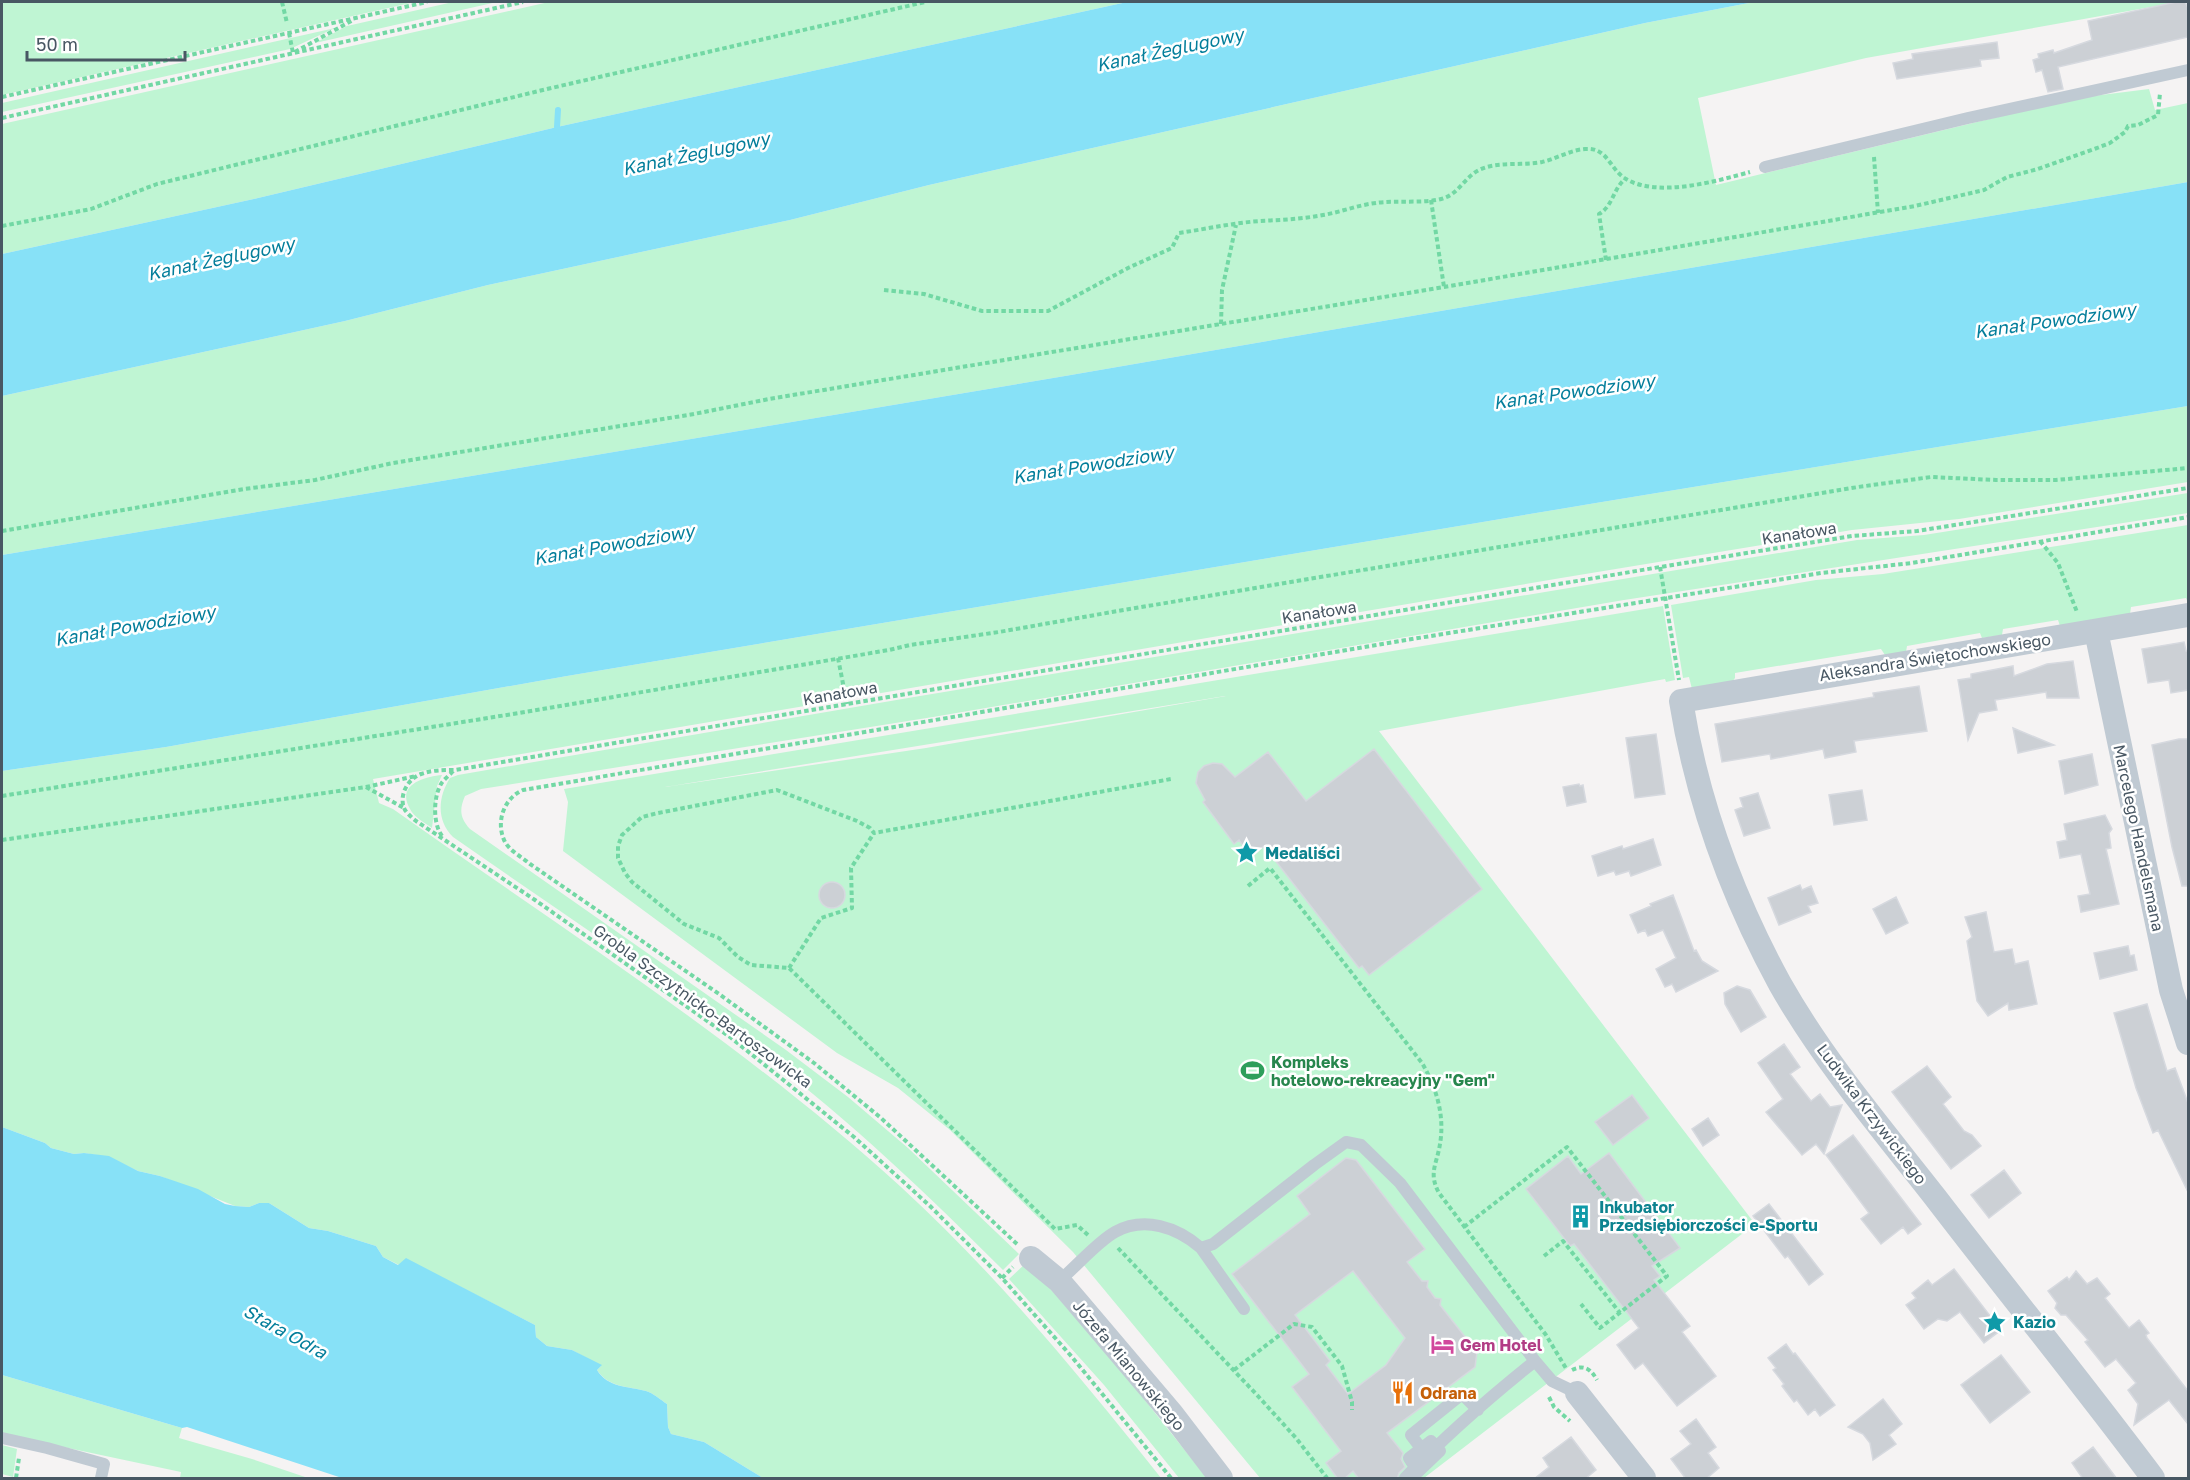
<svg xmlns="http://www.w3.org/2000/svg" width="2190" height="1480" font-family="'Golos Text',sans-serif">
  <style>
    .green { fill: #bff5d3; fill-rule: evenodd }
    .water { fill: #87e1f7 }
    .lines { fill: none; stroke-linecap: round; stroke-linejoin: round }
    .stream { stroke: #87e1f7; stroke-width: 6 }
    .building { fill: #ccd0d5; stroke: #d6d9df; stroke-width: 1.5; fill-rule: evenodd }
    .path { stroke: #72d8a4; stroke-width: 4; stroke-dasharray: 4.5 3; stroke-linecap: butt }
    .lane { stroke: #c0cad3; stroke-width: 12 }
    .street { stroke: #c0cad3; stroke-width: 24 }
    .labels { text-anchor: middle; stroke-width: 5; stroke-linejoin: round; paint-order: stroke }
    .street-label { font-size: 16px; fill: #485763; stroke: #fff }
    .culture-label { font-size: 16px; font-weight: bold; fill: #0d838f; stroke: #fff; text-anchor: start }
    .leisure-label { font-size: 16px; font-weight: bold; fill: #27864d; stroke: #fff; text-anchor: start }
    .hotel-label { font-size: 16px; font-weight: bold; fill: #b23c85; stroke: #fff; text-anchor: start }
    .food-label { font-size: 16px; font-weight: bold; fill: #c56008; stroke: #fff; text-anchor: start }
    .water-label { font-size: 18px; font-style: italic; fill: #037e9b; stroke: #fff }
  </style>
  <rect width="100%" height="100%" fill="#f5f3f3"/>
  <path class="green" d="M2 2H415L2 95Z
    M453 2H497L315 43 347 26Z
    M549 2H1127L557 127 258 198 2 254V124Z
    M1754 2H2179L1866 58 1698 98 1716 185 2077 98 2149 89 2155 110 2188 103V182L1065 376 2 555V396L345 321 488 285 790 220 929 185 1645 23Z
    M335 28 290 49 2 112V103Z
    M2188 406V482L1959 519 1852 530 1561 578 373 779 379 803 393 809C565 931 744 1044 901 1187 997 1275 1080 1376 1161 1478H763L704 1442 671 1434 668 1427 667 1404C661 1400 653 1393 646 1391 628 1386 609 1388 597 1370L601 1366 572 1350 547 1346 536 1337 535 1325 406 1259 399 1265 383 1257 376 1246 328 1231 309 1228 269 1203H259L249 1207 235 1206 160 1176 138 1171 109 1157 84 1153 74 1154 51 1148 45 1143 2 1127V771L166 747 567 676 1596 503Z
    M2188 493V513L1624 600 933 717 481 789 465 796C459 810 460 818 470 829L786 1050 848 1097 908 1148 1019 1254 1003 1270C928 1195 851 1121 766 1057 664 980 557 910 453 837 436 820 438 797 450 778L458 775 914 697 1857 540 1924 535Z
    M2188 525V603L2186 598 2131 607 2130 614 2060 626 2058 620 2003 629 2002 635 1982 638 1980 633 1907 646 1906 652 1885 655 1881 649 1735 673V678L1732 682 1692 689 1689 677 1683 678 1671 605 1816 580 1883 574Z
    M1663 606 1675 680 1666 682 1665 679 1379 731 1755 1224 1424 1478H1260L1073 1252 950 1130 898 1088 837 1053 563 851 568 802 564 789ZM1226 696 926 748 665 787 1225 696Z
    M442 775 437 786 432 828C425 823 414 817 410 809 396 785 423 777 442 775Z
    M1027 1262 1120 1369 1207 1478H1179L1104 1385 1009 1279Z
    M2 1375 182 1428 179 1438 252 1459 308 1478H180L181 1472 2 1434Z
    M2 1445 17 1449 13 1477 2 1474Z"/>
  <path class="water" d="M1127 2H1754L1645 23 929 185 790 220 488 285 345 321 2 396V254L258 198 557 127Z
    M2188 182V406L1596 503 567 676 166 747 2 771V555L1065 376Z
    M2 1127 45 1143 51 1148 74 1154 84 1153 109 1156 138 1171 160 1176 198 1189 225 1204 235 1206 249 1207 259 1203H269L309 1228 328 1231 376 1246 383 1257 398 1265 406 1258 535 1325 536 1337 547 1346 572 1350 602 1365 597 1370C608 1388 628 1386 646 1391 653 1393 661 1400 667 1404L668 1427 671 1434 704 1442 763 1478H342L187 1427 182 1428 2 1375Z"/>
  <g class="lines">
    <path class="stream" d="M557 127 558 110"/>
  </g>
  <path class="building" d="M2176 2H2185L2188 8V37L2058 67 2063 89 2048 92 2042 70 2036 72 2033 60 2039 58 2038 54 2053 50 2054 53 2092 40 2088 21Z
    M1997 42 1999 58 1980 60 1981 66 1897 79 1893 63 1913 59 1912 54Z
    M2184 642 2186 651H2188V690L2171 693 2169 680 2148 683 2142 649Z
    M2073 661 2079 698H2047L2046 692 1995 700 1997 710 1979 713 1968 740 1958 680 1971 678V674L2013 666 2014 676 2047 664Z
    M1919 686 1927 731 1854 741 1856 752 1825 758 1823 749 1771 759 1770 754 1722 762 1715 724 1874 697 1873 693Z
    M2013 728 2054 745 2018 753Z
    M1656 734 1665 794 1635 798 1626 738Z
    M2179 739H2188V886H2182L2172 847 2152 745Z
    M1374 749 1482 889 1369 975 1362 966 1359 968 1264 846 1251 857 1239 840 1234 844 1203 802 1205 800 1196 783 1198 772 1204 766 1213 763 1222 764 1235 777 1268 752 1306 801Z
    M2092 754 2098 785 2065 794 2059 761Z
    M1579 784 1580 786 1583 785 1586 802 1567 806 1563 787Z
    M1862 790 1867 820 1834 825 1829 795Z
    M1758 793 1770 828 1744 836 1735 810 1743 807 1740 798Z
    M2105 815 2112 829 2109 833 2111 848 2106 849 2119 904 2081 912 2078 896 2090 894 2081 854 2060 858 2057 842 2067 840 2064 824Z
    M1653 839 1661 865 1631 876 1629 871 1616 875 1614 871 1598 876 1592 856 1622 846 1623 849Z
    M819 895a13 13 0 1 1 26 0a13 13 0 1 1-26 0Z
    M1800 885 1802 890 1811 886 1818 903 1808 906 1811 912 1779 925 1768 898Z
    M1673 895 1694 951 1696 950 1702 961 1718 971 1676 992 1672 984 1665 987 1656 969 1676 958 1663 930 1648 936 1645 930 1638 933 1630 915 1651 906 1650 904Z
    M1896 897 1908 923 1886 934 1873 909Z
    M1986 912 1994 952 2012 949 2015 964 2028 961 2037 1004 2009 1010 2008 1003 1988 1016 1977 1001 1967 941 1972 937 1965 917Z
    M2128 946 2130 956 2134 955 2137 970 2100 979 2094 953Z
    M1737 986 1750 990 1766 1017 1741 1032 1725 1004 1724 993Z
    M2147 1004 2167 1071 2175 1068 2188 1103V1192L2158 1130 2153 1133 2136 1088 2114 1013Z
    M1784 1044 1800 1067 1790 1074 1811 1101 1820 1094 1830 1107 1842 1105 1824 1154 1816 1144 1802 1155 1766 1112 1783 1099 1758 1063Z
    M1927 1066 1951 1097 1943 1104 1964 1131 1972 1135 1981 1146 1951 1169 1892 1092Z
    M1632 1095 1649 1118 1613 1145 1595 1122Z
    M1708 1118 1719 1135 1703 1146 1692 1129Z
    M1853 1135 1921 1224 1908 1234 1903 1227 1881 1244 1861 1219 1869 1213 1826 1155Z
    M1609 1153 1680 1248 1652 1266 1660 1276 1654 1280 1690 1326 1682 1332 1716 1376 1677 1406 1643 1363 1635 1369 1617 1345 1639 1328 1574 1244 1570 1246 1526 1189 1568 1156 1581 1174Z
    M1346 1158 1356 1160 1425 1249 1407 1262 1422 1281H1428L1427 1287 1435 1298 1441 1299 1440 1305 1477 1352 1475 1367 1387 1433 1403 1453 1401 1459 1405 1467 1399 1473 1397 1479H1359L1353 1471 1344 1479H1338L1326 1463 1341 1451 1292 1387 1309 1374 1232 1274 1310 1214 1297 1196ZM1353 1271 1405 1338 1386 1365 1348 1394 1326 1365 1330 1361 1295 1315Z
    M2004 1170 2021 1193 1989 1218 1971 1195Z
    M1769 1204 1823 1274 1809 1285 1788 1256 1785 1258 1753 1216Z
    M1954 1269 2001 1330 1984 1343 1960 1312 1947 1321 1938 1319 1924 1329 1906 1305 1916 1298 1912 1293 1928 1280 1932 1285Z
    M2076 1271 2087 1284 2097 1278 2110 1294 2105 1298 2129 1328 2139 1320 2149 1333 2146 1335 2147 1338 2188 1391V1424L2169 1400 2134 1425 2138 1404 2128 1390 2136 1383 2116 1359 2105 1367 2085 1342 2088 1340 2066 1315H2061L2055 1308 2057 1303 2048 1291 2067 1277 2069 1280Z
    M1786 1344 1793 1354 1795 1353 1835 1405 1820 1416 1815 1409 1808 1415 1797 1400 1794 1402 1782 1386 1784 1384 1773 1370 1776 1368 1768 1358Z
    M2001 1355 2030 1392 1990 1423 1961 1385Z
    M1883 1399 1902 1424 1889 1435 1896 1444 1873 1460 1870 1443 1863 1434 1848 1427Z
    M1696 1419 1716 1447 1708 1453 1719 1468 1706 1479H1686L1671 1459 1691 1444 1680 1431Z
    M1571 1437 1596 1470 1585 1479H1534L1549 1467 1543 1458Z
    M2093 1447 2117 1479H2083L2072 1463Z"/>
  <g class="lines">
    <path class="path" d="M282 2 287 23
      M289 33 293 53 353 20
      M2 97 427 2
      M2 118 523 2
      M1874 157 1878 213
      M1431 200 1444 287
      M2 226 91 209 157 184 547 89 925 2
      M1606 260 1599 214C1613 206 1613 189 1625 179
      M884 290 924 294 982 311H1048L1128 268 1172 248 1179 233C1206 229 1233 223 1260 221 1281 220 1302 219 1323 215 1341 212 1358 205 1376 203 1395 200 1428 204 1444 198 1459 193 1465 177 1479 170 1498 161 1521 166 1542 162 1556 159 1570 150 1585 149 1608 147 1610 170 1626 179 1658 198 1717 181 1750 172
      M1221 324 1222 290 1236 225
      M2 531 244 489 315 480 393 463 694 414 769 399 1444 287 1915 206 1984 190 2007 177 2038 169 2097 148 2110 143 2125 132 2128 126 2138 125 2158 115 2160 93
      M2040 541 2058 563 2077 612
      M1660 567 1679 680
      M838 658 847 704
      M366 787 404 808
      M2 796 519 713 889 650 910 645 999 632 1112 612 1858 487 1931 477 1996 480H2056L2188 468
      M442 836C433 824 433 798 441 784 444 779 450 775 454 770
      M2 840 366 787 416 776
      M1248 886 1270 868 1422 1063C1436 1087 1445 1115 1440 1144 1437 1164 1428 1173 1439 1193L1546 1335 1567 1370
      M789 968 821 918 852 908 851 868 874 833
      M1464 1227 1567 1147 1667 1276 1600 1328 1581 1304
      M1088 1235 1077 1225 1055 1229 789 968 751 965 738 957 719 938 684 924 632 882 625 873 618 858V846L622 835 642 817 658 813 777 790 857 821 870 828 874 833 1171 779
      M1017 1244 881 1118 814 1063 719 994 530 864C522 857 510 851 505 842 495 822 504 798 523 790L1406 640 1821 573 1912 563 2188 517
      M1118 1248 1257 1395 1296 1438 1327 1478
      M1544 1256 1563 1241 1620 1313
      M1002 1278 1013 1267
      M1234 1370 1294 1324 1312 1327 1342 1366 1352 1402V1410
      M1572 1370C1584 1364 1591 1369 1597 1380
      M1549 1397 1554 1407 1570 1421
      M16 1478 19 1458
      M1171 1478 1072 1357 1002 1278 930 1206 854 1137 730 1037 535 900 416 821C412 818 408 814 405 810 398 797 407 779 421 774 432 770 443 770 455 770L1660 567 1852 536 1917 531 2188 488"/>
    <path class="lane" d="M1765 167 1968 118 2188 70
      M1201 1248 1244 1309
      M1059 1281C1075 1268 1097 1242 1115 1232 1144 1216 1177 1227 1201 1248L1213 1244 1314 1165 1346 1142 1361 1145 1400 1183 1535 1361C1490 1397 1445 1436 1405 1478
      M1535 1361 1552 1381 1577 1393
      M2 1438 47 1448 104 1464 101 1478
      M1431 1441 1440 1451 1418 1472 1409 1458Z
      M1427 1456 1411 1435 1462 1394 1478 1410"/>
    <path class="street" d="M2096 631 2171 990 2188 1043
      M1031 1258 1059 1281 1077 1302 1172 1414 1221 1478
      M1577 1393 1644 1478
      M2153 1478C2082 1383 2007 1291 1935 1197 1881 1128 1823 1060 1780 984 1732 896 1697 800 1681 701L2188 615"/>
  </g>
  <defs>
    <symbol id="sight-bare" viewBox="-9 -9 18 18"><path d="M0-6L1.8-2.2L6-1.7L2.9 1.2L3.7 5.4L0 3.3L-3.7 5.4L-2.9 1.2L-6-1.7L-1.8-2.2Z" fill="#0f9aa8" stroke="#fff" stroke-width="2.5" paint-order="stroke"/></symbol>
    <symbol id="stadium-bare" viewBox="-9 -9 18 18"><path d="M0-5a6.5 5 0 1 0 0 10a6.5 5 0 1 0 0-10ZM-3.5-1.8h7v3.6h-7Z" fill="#2e9e5b" stroke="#fff" stroke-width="2.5" paint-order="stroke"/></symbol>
    <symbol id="building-bare" viewBox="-9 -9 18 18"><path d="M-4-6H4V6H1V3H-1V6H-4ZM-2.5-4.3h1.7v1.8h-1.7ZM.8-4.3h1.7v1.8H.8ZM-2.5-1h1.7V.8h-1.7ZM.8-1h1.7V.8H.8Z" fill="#0f9aa8" stroke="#fff" stroke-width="2.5" paint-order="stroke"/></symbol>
    <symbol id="hotel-bare" viewBox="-9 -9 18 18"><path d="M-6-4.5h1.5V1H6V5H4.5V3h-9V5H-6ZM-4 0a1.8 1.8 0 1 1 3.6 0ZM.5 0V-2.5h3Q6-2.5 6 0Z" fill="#d1479c" stroke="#fff" stroke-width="2.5" paint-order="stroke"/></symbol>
    <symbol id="restaurant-bare" viewBox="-9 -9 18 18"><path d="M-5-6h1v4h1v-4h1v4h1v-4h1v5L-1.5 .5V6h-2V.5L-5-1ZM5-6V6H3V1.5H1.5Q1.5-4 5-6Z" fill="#e8710a" stroke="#fff" stroke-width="2.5" paint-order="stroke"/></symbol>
  </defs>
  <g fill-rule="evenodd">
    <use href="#sight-bare" x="1230" y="836" width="33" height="33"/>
    <use href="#stadium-bare" x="1236" y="1054" width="33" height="33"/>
    <use href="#building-bare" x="1564" y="1200" width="33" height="33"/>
    <use href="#sight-bare" x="1978" y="1306" width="33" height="33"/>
    <use href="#hotel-bare" x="1426" y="1328" width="33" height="33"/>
    <use href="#restaurant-bare" x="1386" y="1376" width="33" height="33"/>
  </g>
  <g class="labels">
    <g class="street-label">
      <text transform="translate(1799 533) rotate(-9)" y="6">Kanałowa</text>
      <text transform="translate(1319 612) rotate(-9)" y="6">Kanałowa</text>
      <text transform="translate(1935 657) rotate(-9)" y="6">Aleksandra Świętochowskiego</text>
      <text transform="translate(840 693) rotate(-10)" y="6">Kanałowa</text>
      <text transform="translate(2139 838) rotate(78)" y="6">Marcelego Handelsmana</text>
      <text transform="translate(703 1006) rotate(36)" y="6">Grobla Szczytnicko-Bartoszowicka</text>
      <text transform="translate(1872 1114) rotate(53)" y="6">Ludwika Krzywickiego</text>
      <text transform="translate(1129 1365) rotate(50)" y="6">Józefa Mianowskiego</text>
    </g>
    <g class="culture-label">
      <text x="1265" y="859">Medaliści</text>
      <text x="1599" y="1213">Inkubator<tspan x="1599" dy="18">Przedsiębiorczości e-Sportu</tspan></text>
      <text x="2013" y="1328">Kazio</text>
    </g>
    <g class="leisure-label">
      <text x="1271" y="1068">Kompleks<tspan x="1271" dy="18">hotelowo-rekreacyjny "Gem"</tspan></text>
    </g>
    <g class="hotel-label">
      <text x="1460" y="1351">Gem Hotel</text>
    </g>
    <g class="food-label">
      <text x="1420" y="1399">Odrana</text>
    </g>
    <g class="water-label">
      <text transform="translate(1170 50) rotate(-12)" y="6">Kanał Żeglugowy</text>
      <text transform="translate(696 154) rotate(-12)" y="6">Kanał Żeglugowy</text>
      <text transform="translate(221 259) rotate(-12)" y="6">Kanał Żeglugowy</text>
      <text transform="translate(2055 321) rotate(-8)" y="6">Kanał Powodziowy</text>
      <text transform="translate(1574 392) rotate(-8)" y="6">Kanał Powodziowy</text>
      <text transform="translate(1093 465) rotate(-9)" y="6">Kanał Powodziowy</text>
      <text transform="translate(614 545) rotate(-10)" y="6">Kanał Powodziowy</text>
      <text transform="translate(135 626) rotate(-10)" y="6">Kanał Powodziowy</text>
      <text transform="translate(285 1332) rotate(29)" y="6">Stara Odra</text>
    </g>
  </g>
  <rect width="2190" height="1480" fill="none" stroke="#485763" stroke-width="6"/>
  <path d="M27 51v9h158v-9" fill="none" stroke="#485763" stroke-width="3"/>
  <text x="36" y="51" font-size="18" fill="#485763" stroke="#ffffff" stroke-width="4.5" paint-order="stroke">50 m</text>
</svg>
